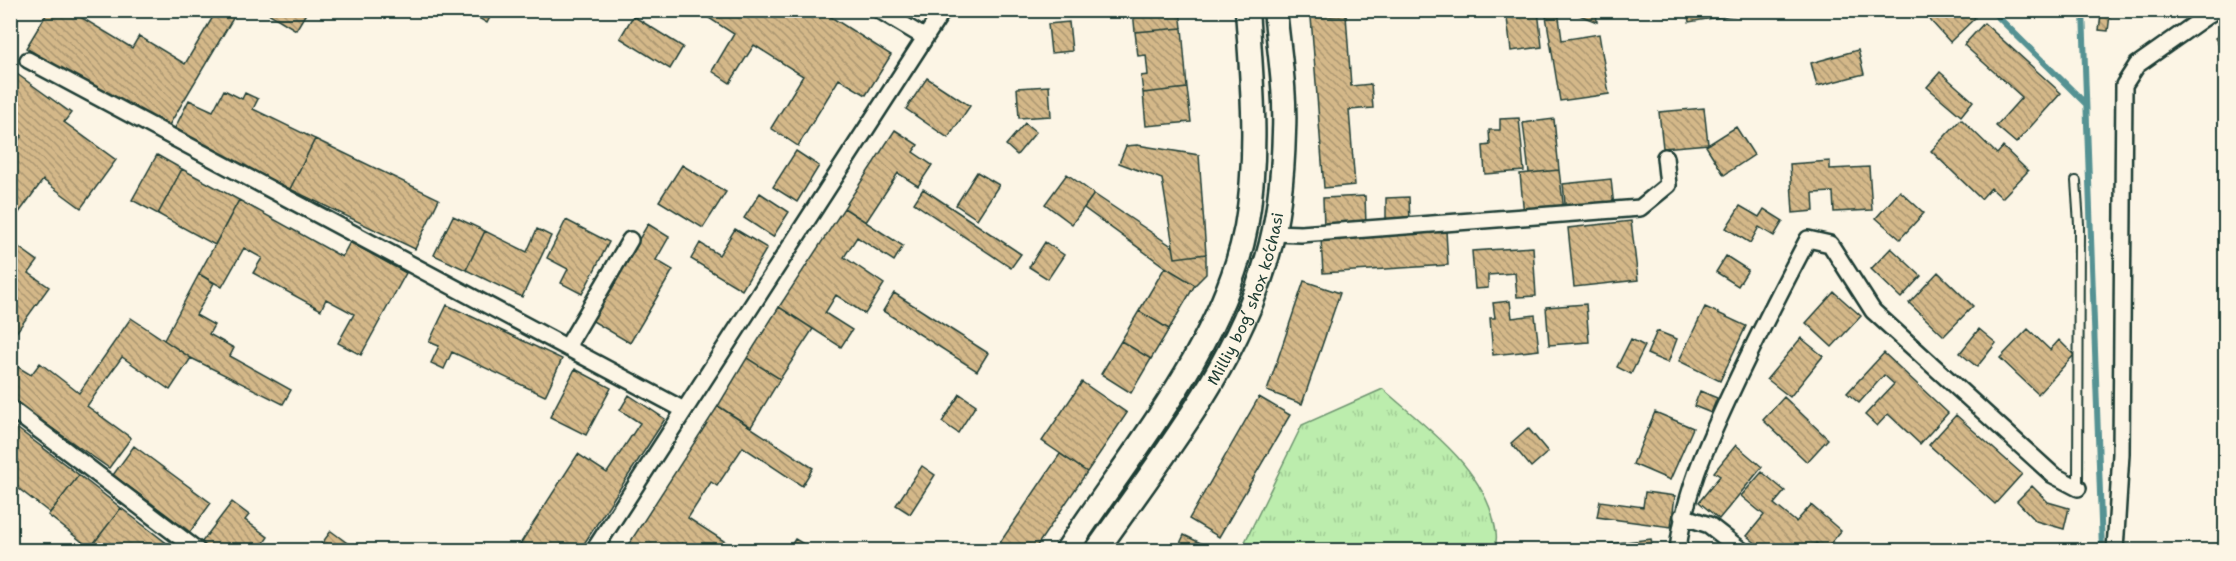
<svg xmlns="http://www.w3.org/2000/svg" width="2236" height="561" font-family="'Shantell Sans',sans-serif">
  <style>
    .grass { fill: url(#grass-tufts); stroke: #6e9570; stroke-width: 1.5 }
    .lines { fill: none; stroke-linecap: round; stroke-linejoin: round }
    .stream { stroke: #559293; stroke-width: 6 }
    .building { fill: url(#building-back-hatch); stroke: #1f3d34; stroke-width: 1.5 }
    .service-casing { stroke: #1f3d34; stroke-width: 12 }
    .minor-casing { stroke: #1f3d34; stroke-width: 20 }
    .secondary-casing { stroke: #1f3d34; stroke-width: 27 }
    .service { stroke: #fcf5e5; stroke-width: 8 }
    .minor { stroke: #fcf5e5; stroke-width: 15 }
    .secondary { stroke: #fcf5e5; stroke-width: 22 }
    .labels { text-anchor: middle; stroke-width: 5; stroke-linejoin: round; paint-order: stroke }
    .street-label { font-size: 16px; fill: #1f3d34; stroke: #fcf5e5 }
  </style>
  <defs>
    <pattern id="grass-tufts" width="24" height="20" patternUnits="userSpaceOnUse" patternTransform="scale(1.5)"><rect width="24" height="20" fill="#bcedad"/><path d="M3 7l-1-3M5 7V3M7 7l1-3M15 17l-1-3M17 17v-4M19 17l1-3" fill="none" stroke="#a1cc95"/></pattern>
    <pattern id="building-back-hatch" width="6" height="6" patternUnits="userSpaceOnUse" patternTransform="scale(1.5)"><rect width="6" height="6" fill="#d4b889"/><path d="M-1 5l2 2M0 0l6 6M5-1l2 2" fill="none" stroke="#ab9771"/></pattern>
  </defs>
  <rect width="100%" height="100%" fill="#fcf5e5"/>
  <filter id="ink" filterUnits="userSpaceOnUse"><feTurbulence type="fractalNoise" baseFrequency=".0167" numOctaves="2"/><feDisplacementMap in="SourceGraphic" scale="12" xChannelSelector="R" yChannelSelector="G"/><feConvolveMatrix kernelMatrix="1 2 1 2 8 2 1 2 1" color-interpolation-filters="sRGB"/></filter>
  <g filter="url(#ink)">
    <path class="grass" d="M1383 389C1424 426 1474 460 1492 514 1495 526 1499 538 1494 550H1241L1302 425Z"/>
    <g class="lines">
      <path class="stream" d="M1991 10 2086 104
        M2083 10 2102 550"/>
    </g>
    <path class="building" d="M49 10H69L132 48 139 36 185 64 217 10H238L165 132 26 48Z
      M263 10H308L296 30Z
      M465 10H494L487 23Z
      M702 10H820L891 55 866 95 839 79 798 146 771 128 803 76 754 45 730 83 712 71 734 34 701 13Z
      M1133 10H1180L1182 28 1135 32Z
      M1506 10H1538L1542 47 1511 51Z
      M1545 10H1558L1562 40 1599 34 1609 94 1560 101Z
      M1567 10H1596L1597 22Z
      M1687 10H1751V12L1689 22Z
      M1921 10H1968L1975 18 1950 42Z
      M1346 15 1351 86 1371 84 1373 108 1349 110 1355 185 1324 188 1311 17Z
      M2101 15H2110L2108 31 2099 30Z
      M633 16 683 47 670 69 620 38Z
      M1069 22 1072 51 1051 53 1048 24Z
      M1984 23 2061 93 2016 143 1996 126 2022 97 1964 45Z
      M1182 28 1187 88 1143 93 1141 76 1148 75 1146 55 1138 56 1135 32Z
      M2226 31V43L2220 47 2215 38Z
      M1858 50 1864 74 1817 86 1811 63Z
      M10 69 71 113 64 122 116 160 81 208 43 180 10 225V167L17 158 10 151 22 136 10 127Z
      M1940 72 1973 101 1961 116 1927 87Z
      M927 78 970 106 948 138 906 109Z
      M1049 86 1051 116 1019 118 1017 88Z
      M1187 88 1191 122 1146 126 1143 93Z
      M224 90 242 99 245 93 258 99 253 109 315 139 290 189 173 132 189 100 213 111Z
      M1704 108 1708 144 1663 148 1659 112Z
      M1519 118 1524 171 1485 174 1483 146 1490 145 1489 130H1500V119Z
      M1554 119 1559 170 1529 173 1523 123Z
      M1961 119 1997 154 2003 147 2028 171 2002 198 1991 188 1981 199 1931 151Z
      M1025 123 1036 132 1017 155 1006 145Z
      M1736 127 1754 155 1724 175 1706 146Z
      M895 130 918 145 913 152 932 165 918 186 898 173 866 222 844 208Z
      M315 139 439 199 415 249 290 189Z
      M1137 145 1199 155 1206 254 1175 258 1162 179 1119 163 1126 146Z
      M796 151 819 166 797 202 773 187Z
      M157 155 182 169 158 214 132 200Z
      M1830 161V169L1869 167 1872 210 1834 212 1833 192 1813 193 1814 211 1793 213 1790 164Z
      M682 165 726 192 703 228 659 201Z
      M182 169 239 200 215 245 158 214Z
      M1559 170 1564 211 1524 215 1520 174Z
      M977 172 999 185 977 219 956 205Z
      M1067 174 1094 194 1072 224 1045 204Z
      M1611 179 1614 207 1566 213 1563 184Z
      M923 189 1021 254 1011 268 914 203Z
      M1900 191 1924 213 1900 239 1876 218Z
      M760 193 789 212 773 237 744 218Z
      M1094 194 1173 247 1175 258 1206 254V274L1195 285 1165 267 1084 208Z
      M1365 196 1366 225 1324 227 1323 198Z
      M1409 197 1410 221 1386 222V198Z
      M239 200 342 257 350 242 406 273 361 355 338 343 354 314 326 299 321 310 253 273 262 258 244 248 222 287 199 274Z
      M1740 206 1759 217 1764 209 1783 221 1774 236 1759 227 1750 243 1726 228Z
      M844 208 903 246 894 261 857 237 844 257 884 284 865 314 836 295 825 313 852 330 841 347 779 307Z
      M453 216 485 231 466 270 434 255Z
      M566 220 609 242 582 294 561 283 568 269 547 258Z
      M1631 221 1638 280 1574 287 1568 228Z
      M648 224 669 237 656 260 673 270 630 343 591 320Z
      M537 229 551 236 522 297 466 270 485 231 527 252Z
      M735 229 767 248 742 290 691 259 700 243 719 255Z
      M1446 231 1448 265 1323 273 1321 239Z
      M10 241 38 261 29 273 49 287 10 341Z
      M1045 242 1064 255 1048 279 1029 267Z
      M1533 247 1536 296 1517 297 1515 273 1488 275V288L1475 289 1472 251Z
      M1891 248 1921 276 1901 298 1871 269Z
      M1726 256 1748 270 1738 286 1716 272Z
      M1165 267 1195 285 1169 329 1139 311Z
      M1938 272 1973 306 1944 336 1909 303Z
      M199 274 214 283 196 315 214 325 209 334 234 348 230 356 291 390 283 404 191 358 164 340Z
      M1304 281 1340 293 1302 404 1267 391Z
      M1834 292 1861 316 1832 347 1806 323Z
      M894 293 988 353 977 371 883 311Z
      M1510 301 1512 318 1535 315 1539 350 1493 355 1490 318H1495L1493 303Z
      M1586 304 1589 342 1549 345 1546 307Z
      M447 305 562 359 545 396 452 352 444 369 431 363 439 346 429 342Z
      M779 307 813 329 780 379 747 358Z
      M1705 307 1746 326 1720 381 1679 361Z
      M1139 311 1169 329 1151 359 1121 341Z
      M131 318 191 358 170 390 122 357 87 406 131 438 109 468 10 399V362L31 375 40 363 79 393Z
      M1979 329 1996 343 1977 367 1960 353Z
      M2028 329 2050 350 2059 340 2074 355 2038 394 2000 358Z
      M1657 331 1677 339 1668 363 1647 354Z
      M1801 338 1823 356 1790 397 1767 379Z
      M1631 339 1645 346 1631 374 1617 367Z
      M1121 341 1151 359 1131 393 1101 374Z
      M1884 353 1948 413 1920 444 1888 414 1877 426 1865 415 1894 384 1884 375 1859 403 1847 393Z
      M747 358 780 379 751 427 718 406Z
      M575 369 611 388 586 435 550 417Z
      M1082 382 1127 413 1087 472 1042 441Z
      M1700 391 1717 398 1711 413 1694 406Z
      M960 394 976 405 958 433 942 422Z
      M629 395 665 419 580 550H530L520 544 578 454 607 473 640 423 620 410Z
      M1259 397 1290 415 1219 537 1189 519Z
      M1784 397 1828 439 1807 462 1763 420Z
      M718 406 813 468 802 486 743 447 717 486 711 482 688 518 738 550H692L682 543 677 550H625Z
      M1655 412 1693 428 1670 480 1633 464Z
      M1956 415 2022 474 1995 504 1929 445Z
      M10 423 79 475 50 513 10 482Z
      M1528 428 1548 452 1531 467 1511 443Z
      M1736 445 1762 467 1719 519 1699 502 1720 476 1714 472Z
      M134 446 211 503 190 532 113 475Z
      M1060 454 1087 472 1034 550H995Z
      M922 466 935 475 910 514 896 505Z
      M1762 472 1785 491 1774 504 1796 522 1811 505 1841 531 1825 550 1816 543 1810 550H1764L1747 536 1764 515 1741 496Z
      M79 475 121 508 90 548 48 515Z
      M2032 486 2048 502 2069 508 2064 529 2036 521 2017 501Z
      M1645 492 1675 496 1671 527 1597 517 1600 501 1643 507Z
      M232 502 249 515 245 520 268 537 261 547 265 550H212L201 543Z
      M121 508 169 545 165 550H94L90 548Z
      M331 531 350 545 347 548 350 550H317Z
      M1184 535 1215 550H1177Z
      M795 539 814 550H788Z
      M1651 539 1653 550H1610L1609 544Z"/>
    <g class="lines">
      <defs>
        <path id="service" d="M2076 181 2079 224 2078 488"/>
        <path id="minor" d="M879 10 924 37
          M28 60 684 410
          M1273 233 1301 234 1640 208 1668 185 1665 157
          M567 347 630 240
          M10 408 197 550
          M1682 516 1709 525 1741 550
          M594 550 943 10
          M1678 550C1684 495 1705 449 1728 399 1753 345 1780 292 1808 239L1830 244 1873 311 2053 475 2078 488
          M2115 550 2121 454 2124 85 2137 65 2215 10"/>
        <g id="secondary">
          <path d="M1067 550C1130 453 1224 344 1246 227 1259 155 1252 83 1247 10"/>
          <path id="s1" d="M1097 550C1160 459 1236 367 1267 258 1279 218 1283 174 1284 132 1286 92 1279 51 1275 10"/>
        </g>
      </defs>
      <use href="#service" class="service-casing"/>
      <use href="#minor" class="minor-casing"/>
      <use href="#secondary" class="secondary-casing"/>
      <use href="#service" class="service"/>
      <use href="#minor" class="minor"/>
      <use href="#secondary" class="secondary"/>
    </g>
  </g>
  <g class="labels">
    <g class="street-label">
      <text dy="6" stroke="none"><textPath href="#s1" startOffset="294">Milliy bog‘ shox ko‘chasi</textPath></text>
    </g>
  </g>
  <rect width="2236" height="561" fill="none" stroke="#fcf5e5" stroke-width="36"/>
  <rect x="18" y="18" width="2200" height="525" fill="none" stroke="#1f3d34" stroke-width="2" filter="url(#ink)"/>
</svg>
